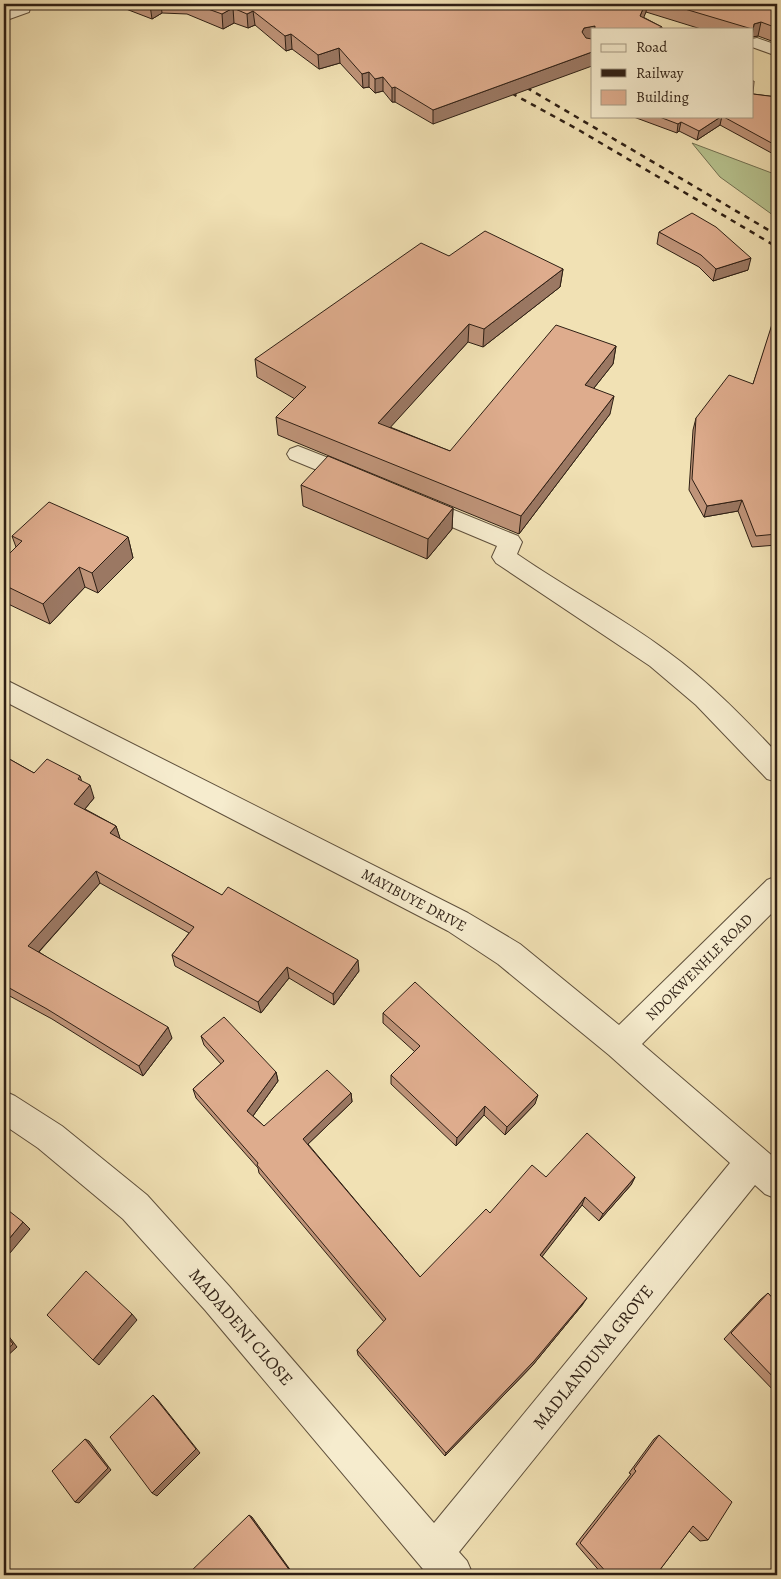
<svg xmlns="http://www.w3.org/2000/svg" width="781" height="1579" font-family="Alegreya,serif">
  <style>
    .green { fill: #b7c38f; stroke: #727152 }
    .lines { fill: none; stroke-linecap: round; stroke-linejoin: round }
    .minor-casing { stroke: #5f503c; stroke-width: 2 }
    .minor { fill: #f6ecce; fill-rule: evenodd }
    .rail { stroke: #2e1f14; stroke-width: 2.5; stroke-dasharray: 5.5 5.5; stroke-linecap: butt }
    .wall { fill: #bf9479; stroke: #2e1f14 }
    .shaded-wall { fill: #9b7863; stroke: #2e1f14 }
    .building { fill: #deac8d; stroke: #2e1f14 }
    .labels { text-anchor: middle; stroke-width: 5; stroke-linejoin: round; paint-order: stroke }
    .street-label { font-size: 15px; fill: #2e1f14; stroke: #f6ecce }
    .near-street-label { font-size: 18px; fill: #2e1f14; stroke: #f6ecce }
  </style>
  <rect width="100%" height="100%" fill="#f1e1b4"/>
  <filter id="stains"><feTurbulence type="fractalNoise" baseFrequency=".004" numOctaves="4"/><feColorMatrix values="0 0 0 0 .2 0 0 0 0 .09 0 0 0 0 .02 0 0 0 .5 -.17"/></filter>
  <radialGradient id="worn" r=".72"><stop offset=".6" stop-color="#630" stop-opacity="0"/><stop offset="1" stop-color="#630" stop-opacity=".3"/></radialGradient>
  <path class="green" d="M692 143 777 175V218L720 177Z"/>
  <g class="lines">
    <defs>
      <path id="minor" d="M15 4H31L29 12 4 21V11L15 6Z
        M757 38 777 45V56L752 47V39Z
        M298 446 364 472 367 478 364 484 356 486 290 459 287 454 290 449Z
        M417 495 518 536 522 542 517 554C566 588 620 616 668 652 708 681 743 717 777 753V782L767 779 696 705 650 666 496 563 492 557 497 546 409 509 405 503 409 497Z
        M4 679 468 913 520 944 619 1025 767 880 777 876V908L642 1044 777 1160V1199L765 1194 755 1185 459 1552 467 1561 473 1575H428L205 1310 123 1219 38 1148 4 1125V1091L15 1096 62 1126 147 1195 229 1286 434 1523 730 1163 609 1055 498 964 448 931 4 701Z"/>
    </defs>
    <use href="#minor" class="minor-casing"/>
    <use href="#minor" class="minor"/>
    <path class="rail" d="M517 82 777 235
      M502 88 577 129 777 247"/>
  </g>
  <path class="wall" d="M113 4H777V43L758 36 752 37V29H701L646 12 643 17 662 27V29H592L433 124 395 102H392L383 91 375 93 369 87 363 88 340 63 319 69 292 49 286 51 255 25 248 28 234 23 223 29 187 14 162 13 152 19Z
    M753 94 777 97V156L720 125 697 140 679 131 677 133 631 116H752Z
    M659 232 748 270 713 281 699 267 657 244Z
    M449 256 563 269 560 287 483 347 468 342 390 427 450 451 616 346 613 364 594 388 610 414 519 534 278 435 276 417 295 399 257 377 255 359Z
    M777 313V545L752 547 738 511 704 517 689 490 693 430 696 418 753 384Z
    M301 485 453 508 452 529 427 559 303 506Z
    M12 536 128 537 133 558 98 593 85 587 50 624 4 602V559L16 547Z
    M4 756 34 773 80 776 82 782 94 798 85 809 116 826 120 839 359 971 334 1005 289 978 261 1013 175 966 172 955 189 933 100 883 39 952 172 1038 143 1076 52 1019 6 994 4 990Z
    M383 1013 535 1104 505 1135 484 1115 456 1146 391 1084V1075L415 1052 383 1023Z
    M201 1036 276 1072 278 1081 253 1116 264 1126 351 1093 352 1102 308 1144 420 1277 490 1213 546 1177H635L631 1185 599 1221 582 1205 542 1256 583 1304 532 1366 445 1456 358 1355 357 1350 384 1322 259 1173 258 1168 196 1098 193 1089 221 1064 204 1045Z
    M768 1293 777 1303V1394L724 1339 760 1300Z
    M659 1435 708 1540 700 1541 689 1531 656 1575H603L576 1544 631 1474 629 1473 654 1439Z"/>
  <path class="shaded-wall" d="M152 4H161L162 13 152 19 150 5Z
    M645 4H647L646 12 639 29 640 16Z
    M233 8 234 23 223 29 222 14Z
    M253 11 255 25 248 28 247 14Z
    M761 22 758 36 752 37 754 24Z
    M595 26V29H592V41L582 42V32L584 28Z
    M291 34 292 49 286 51 285 36Z
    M339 48 340 63 319 69 318 55Z
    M592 52V66L433 124V110Z
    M369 72V87L363 88 362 74Z
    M383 77V91L375 93V79Z
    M395 87V102H392V88Z
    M722 116 720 125 697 140 699 131Z
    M681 122 679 131 677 133 678 124Z
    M751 258 748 270 713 281 716 269Z
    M563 269 560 287 483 347 484 329Z
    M469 324 468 342 378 441V423Z
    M616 346 613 364 582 403 585 385Z
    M614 396 610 414 519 534 521 516Z
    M742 500 738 511 704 517 707 506Z
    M453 508 452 529 427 559 428 539Z
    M128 537 133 558 98 593 92 573Z
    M79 567 85 587 50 624 43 604Z
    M90 785 94 798 79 816 74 804Z
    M116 826 120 838 114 846 110 833Z
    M96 871 100 883 34 957 28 946Z
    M358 960 359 971 334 1005 333 994Z
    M287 967 289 978 261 1013 258 1002Z
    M168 1027 172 1038 143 1076 139 1066Z
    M276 1072 278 1081 250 1120 247 1111Z
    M351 1093 352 1102 305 1147 303 1139Z
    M538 1095 535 1104 505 1135 507 1127Z
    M485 1106 484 1115 456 1146 457 1138Z
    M635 1177 631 1185 599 1221 603 1214Z
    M585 1197 582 1205 538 1262 540 1255Z
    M23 1222 30 1229 10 1253 4 1256V1245Z
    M587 1298 583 1304 532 1366 445 1456 446 1453Z
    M132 1314 137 1320 99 1365 93 1360Z
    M4 1330 17 1347 4 1359Z
    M153 1395 158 1400 200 1453 157 1496 152 1493Z
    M85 1439 89 1441 111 1470 79 1503 75 1502Z
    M249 1515 252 1517 294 1575H293Z"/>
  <path class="building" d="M194 4H645L640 16 662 27 657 29H595V26L584 28 582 32 586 38 592 39V52L433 110 395 87 392 88 383 77 375 79 369 72 362 74 339 48 318 55 291 34 285 36 253 11 247 14 233 8 222 14Z
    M668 4H777V28L761 22 754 24 753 30 752 29Z
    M752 81H754L753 94 777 97V146L722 116H752Z
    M657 116H722L699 131 681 122 678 124Z
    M692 213 716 227 751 258 716 269 701 255 659 232Z
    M485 231 563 269 484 329 469 324 378 423 450 451 556 325 616 346 585 385 614 396 521 516 276 417 306 387 255 359 421 243 449 256Z
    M777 313V534L756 536 742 500 707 506 692 479 696 418 729 375 753 384 774 318Z
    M328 456 453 508 428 539 301 485Z
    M49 502 128 537 92 573 79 567 43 604 4 585V559L22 541 12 536Z
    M4 756 34 773 47 759 80 776 78 779 90 785 74 804 116 826 110 833 222 895 228 887 358 960 333 994 287 967 258 1002 172 955 194 927 96 871 28 946 168 1027 139 1066 47 1009 4 985V979L6 976 4 975Z
    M415 982 538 1095 507 1127 485 1106 457 1138 391 1075 420 1046 383 1013Z
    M224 1017 276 1072 247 1111 264 1126 327 1070 351 1093 303 1139 420 1277 486 1209 490 1213 532 1165 546 1177 587 1133 635 1177 603 1214 585 1197 540 1255 587 1298 534 1361 446 1453 357 1350 386 1319 257 1165 258 1163 193 1089 224 1061 201 1036Z
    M4 1207 23 1222 4 1245Z
    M86 1271 132 1314 93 1360 47 1315Z
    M768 1293 777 1303V1381L731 1333Z
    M4 1333 13 1344 4 1352Z
    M153 1395 196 1449 152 1493 110 1437Z
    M659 1435 732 1502 708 1540 693 1526 656 1575H609L580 1543 636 1471 634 1469Z
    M85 1439 108 1468 75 1502 52 1471Z
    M249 1515 293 1575H187Z"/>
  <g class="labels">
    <g class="street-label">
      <text transform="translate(414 900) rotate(28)" y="5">MAYIBUYE DRIVE</text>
      <text transform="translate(699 967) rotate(-45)" y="5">NDOKWENHLE ROAD</text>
    </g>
    <g class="near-street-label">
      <text transform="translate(241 1327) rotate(49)" y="6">MADADENI CLOSE</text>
      <text transform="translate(593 1357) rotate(-51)" y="6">MADLANDUNA GROVE</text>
    </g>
  </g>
  <rect width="781" height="1579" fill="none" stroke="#f1e1b4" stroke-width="20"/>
  <rect x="5" y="5" width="771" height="1569" fill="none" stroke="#2e1f14" stroke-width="2.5"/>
  <rect x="10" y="10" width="761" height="1559" fill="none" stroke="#2e1f14"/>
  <rect x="591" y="28" width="162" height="90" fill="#f6ecce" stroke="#a69a84"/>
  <rect x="601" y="44" width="25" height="8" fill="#f6ecce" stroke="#a69a84"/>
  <text x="636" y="52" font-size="15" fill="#2e1f14">Road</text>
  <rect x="601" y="69" width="25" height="8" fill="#2e1f14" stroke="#a69a84"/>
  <text x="636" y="78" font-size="15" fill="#2e1f14">Railway</text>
  <rect x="601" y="90" width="25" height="15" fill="#deac8d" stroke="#a69a84"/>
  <text x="636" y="102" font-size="15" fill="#2e1f14">Building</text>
  <rect width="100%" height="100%" filter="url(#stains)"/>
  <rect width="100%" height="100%" fill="url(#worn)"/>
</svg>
